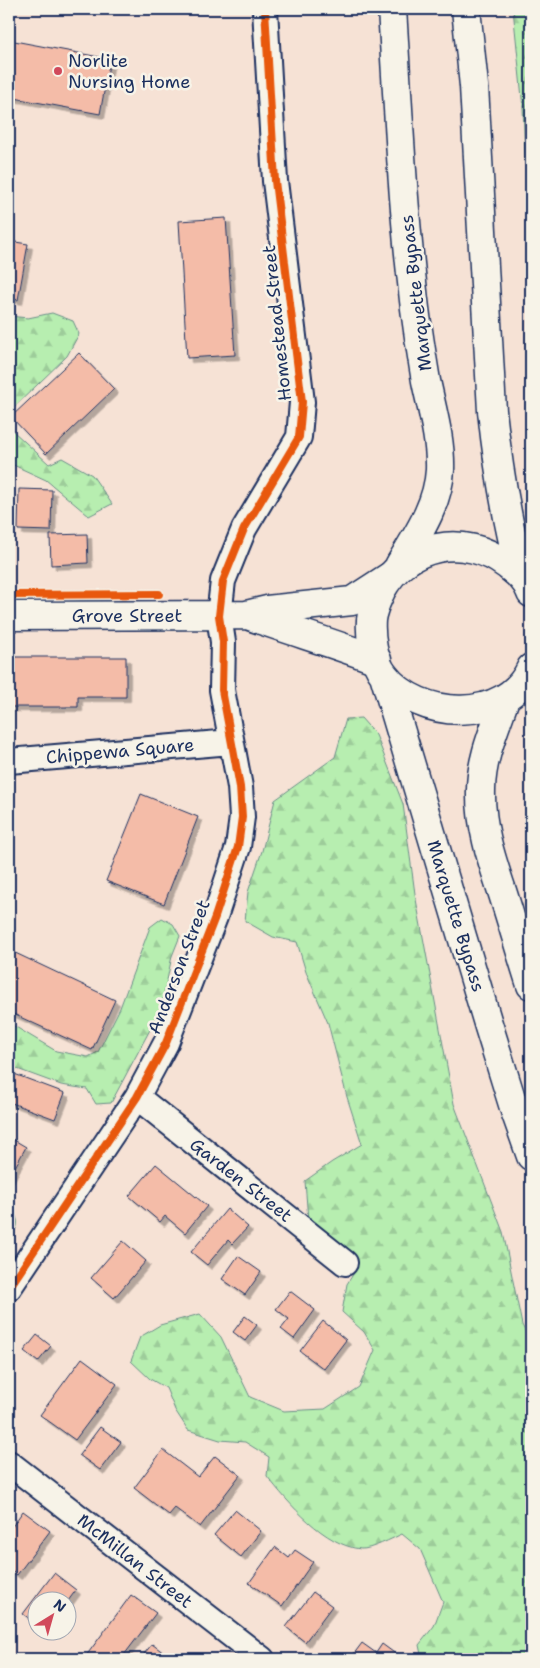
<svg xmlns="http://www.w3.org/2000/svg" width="540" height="1668" font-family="'Shantell Sans',sans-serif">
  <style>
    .forest { fill: url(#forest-firs); stroke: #698e87 }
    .building { fill: #f4bca8; stroke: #1b2f5e; filter: url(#shadow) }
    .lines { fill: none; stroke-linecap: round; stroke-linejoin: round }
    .street-casing { stroke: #1b2f5e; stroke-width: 28 }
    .secondary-casing { stroke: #1b2f5e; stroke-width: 31 }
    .highway-casing { stroke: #1b2f5e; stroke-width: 31 }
    .street { stroke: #f7f3e8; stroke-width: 24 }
    .secondary { stroke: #f7f3e8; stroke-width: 28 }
    .highway { stroke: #f7f3e8; stroke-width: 28 }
    .cycleway-casing { stroke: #f7f3e8; stroke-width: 11 }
    .cycleway { stroke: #e8590c; stroke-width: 8 }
    .poi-dot { fill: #d1495b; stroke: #f7f3e8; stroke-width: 2 }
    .labels { text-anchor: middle; stroke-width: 5; stroke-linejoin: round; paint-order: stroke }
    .poi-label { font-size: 18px; fill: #1b2f5e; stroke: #f7f3e8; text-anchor: start }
    .street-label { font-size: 18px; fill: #1b2f5e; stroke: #f7f3e8 }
  </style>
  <defs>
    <pattern id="forest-firs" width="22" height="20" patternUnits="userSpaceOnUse" patternTransform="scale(1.25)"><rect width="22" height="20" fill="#b7eeb0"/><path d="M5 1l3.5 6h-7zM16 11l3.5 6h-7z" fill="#9dcc9a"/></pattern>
    <filter id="shadow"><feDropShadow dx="4.5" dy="4.5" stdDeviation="0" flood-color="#0004"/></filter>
  </defs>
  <rect width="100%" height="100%" fill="#f6e2d5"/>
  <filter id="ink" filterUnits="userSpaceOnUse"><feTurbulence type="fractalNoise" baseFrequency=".02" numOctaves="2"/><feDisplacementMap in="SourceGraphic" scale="10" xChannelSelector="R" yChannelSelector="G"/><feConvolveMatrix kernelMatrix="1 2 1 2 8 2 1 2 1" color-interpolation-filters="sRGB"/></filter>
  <g filter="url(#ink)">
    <path class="forest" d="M513 9H531V289L523 108Z
      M52 313 73 321 79 334 67 356 9 412V316L28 318Z
      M9 424 13 431 49 464 62 458 92 475 112 504 89 516 46 480 9 463Z
      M361 718 376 735 403 804 415 894 454 1104 503 1232 522 1325 531 1343V1659H422L419 1645 434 1626 443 1602 420 1549 402 1534C393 1538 370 1550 361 1549 325 1546 288 1503 267 1476L269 1457 245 1442 220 1440 188 1430 175 1410 166 1388 150 1379 131 1361 140 1337 160 1325 200 1314 221 1337 250 1397 284 1411 325 1409 359 1387 375 1350 364 1332 342 1312 347 1284 357 1268 308 1220 305 1181 332 1162 362 1144 347 1097 328 1023 306 972 297 942 273 937 245 921 248 892 262 851 275 800 335 757 346 719Z
      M162 918 173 924 180 936 172 956 161 1009 111 1103 96 1104 87 1089 61 1085 9 1066V1023L56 1051 88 1057 98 1052 120 1008 150 927Z
      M9 1205C17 1216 23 1227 9 1235Z"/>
    <path class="building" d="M9 40 110 59 100 114 9 97Z
      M226 218 235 355 187 358 179 221Z
      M9 241 28 244 18 300 9 298Z
      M79 353 114 389 46 454 11 417Z
      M19 489 52 490 51 531 18 530Z
      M87 534 88 563 51 565 50 535Z
      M9 657H126V697H78V707H9Z
      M141 794 198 817 164 904 106 881Z
      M9 950 115 1000 92 1050 9 1012Z
      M9 1072 65 1093 55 1119 9 1102Z
      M9 1137 26 1147 9 1178Z
      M156 1164 207 1206 185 1233 165 1216 160 1222 129 1196Z
      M227 1209 248 1227 232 1244 228 1240 207 1265 191 1252Z
      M123 1241 146 1261 114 1298 91 1278Z
      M238 1256 261 1272 245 1295 222 1279Z
      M290 1291 315 1310 294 1339 281 1329 289 1319 276 1309Z
      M245 1316 257 1325 245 1341 233 1332Z
      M323 1321 346 1340 324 1369 300 1351Z
      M37 1335 51 1346 38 1362 24 1351Z
      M82 1358 117 1384 75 1440 40 1415Z
      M100 1427 121 1442 100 1470 79 1455Z
      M163 1450 198 1477 215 1456 240 1475 200 1527 175 1508 169 1515 134 1488Z
      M235 1510 261 1531 241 1557 214 1535Z
      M23 1511 50 1531 17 1575 10 1570 9 1572V1531Z
      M275 1547 289 1558 295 1550 313 1562 282 1606 249 1583Z
      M54 1573 76 1590 68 1601 38 1600V1625L23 1614Z
      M313 1592 332 1606 305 1642 286 1627Z
      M131 1595 156 1613 121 1659H91L86 1656Z
      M362 1643 376 1653 382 1644 397 1655 394 1659H350Z
      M152 1644 172 1659H140Z"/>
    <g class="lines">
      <defs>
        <path id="street" d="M9 761 231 742
          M137 1097 345 1263
          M9 1288 137 1097 166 1043 215 917 238 847 242 817 240 787 222 690 223 642 219 616 223 581 244 529 299 437 302 402 275 181 265 9
          M9 1463 262 1659"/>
        <path id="secondary" d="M247 615C290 631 334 643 377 660
          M9 616 246 615 267 610 352 601 389 577"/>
        <path id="highway" d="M392 9C398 103 402 198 413 291 416 321 421 351 426 381 432 410 441 440 440 470 438 506 416 537 399 566
          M466 9 474 86 492 411C498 467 507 521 521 575
          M531 593C527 580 517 573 507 565 464 532 406 544 381 591 377 600 372 610 371 620 370 637 373 661 384 675 419 721 506 724 531 668
          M384 675 489 1027 515 1111 531 1156
          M505 699C495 728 481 759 481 790 480 825 491 858 502 891 512 922 521 954 531 985"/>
      </defs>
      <use href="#street" class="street-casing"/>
      <use href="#secondary" class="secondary-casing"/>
      <use href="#highway" class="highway-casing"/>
      <use href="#street" class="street"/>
      <use href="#secondary" class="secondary"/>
      <use href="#highway" class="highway"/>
      <defs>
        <path id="cycleway" d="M9 595 159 594
          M9 1288 137 1097 166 1043 215 917 238 847 242 817 240 787 222 690 223 642 219 616 223 581 244 529 299 437 302 402 275 181 265 9"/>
      </defs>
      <use href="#cycleway" class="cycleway-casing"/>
      <use href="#cycleway" class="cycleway"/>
    </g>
  </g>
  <circle class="poi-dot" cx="58" cy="71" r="5"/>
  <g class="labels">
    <g class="poi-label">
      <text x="68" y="67">Norlite<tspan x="68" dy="21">Nursing Home</tspan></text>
    </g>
    <g class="street-label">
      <text transform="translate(416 293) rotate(-97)" y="6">Marquette Bypass</text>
      <text transform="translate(277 323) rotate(-96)" y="6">Homestead Street</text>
      <text x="127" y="622">Grove Street</text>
      <text transform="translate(120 751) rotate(-5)" y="6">Chippewa Square</text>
      <text transform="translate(456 916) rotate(73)" y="6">Marquette Bypass</text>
      <text transform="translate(179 967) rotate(-69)" y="6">Anderson Street</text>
      <text transform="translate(241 1180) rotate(38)" y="6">Garden Street</text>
      <text transform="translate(135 1561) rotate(38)" y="6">McMillan Street</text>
    </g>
  </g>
  <rect width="540" height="1668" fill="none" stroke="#f7f3e8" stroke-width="30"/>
  <rect x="15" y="15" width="510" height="1638" fill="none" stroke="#1b2f5e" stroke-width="2" filter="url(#ink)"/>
  <g transform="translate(52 1616) rotate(37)"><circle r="24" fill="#f7f3e8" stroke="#9fa5b1"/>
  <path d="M0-4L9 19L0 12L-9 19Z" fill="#d1495b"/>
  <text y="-8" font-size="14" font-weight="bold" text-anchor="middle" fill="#1b2f5e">N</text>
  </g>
</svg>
